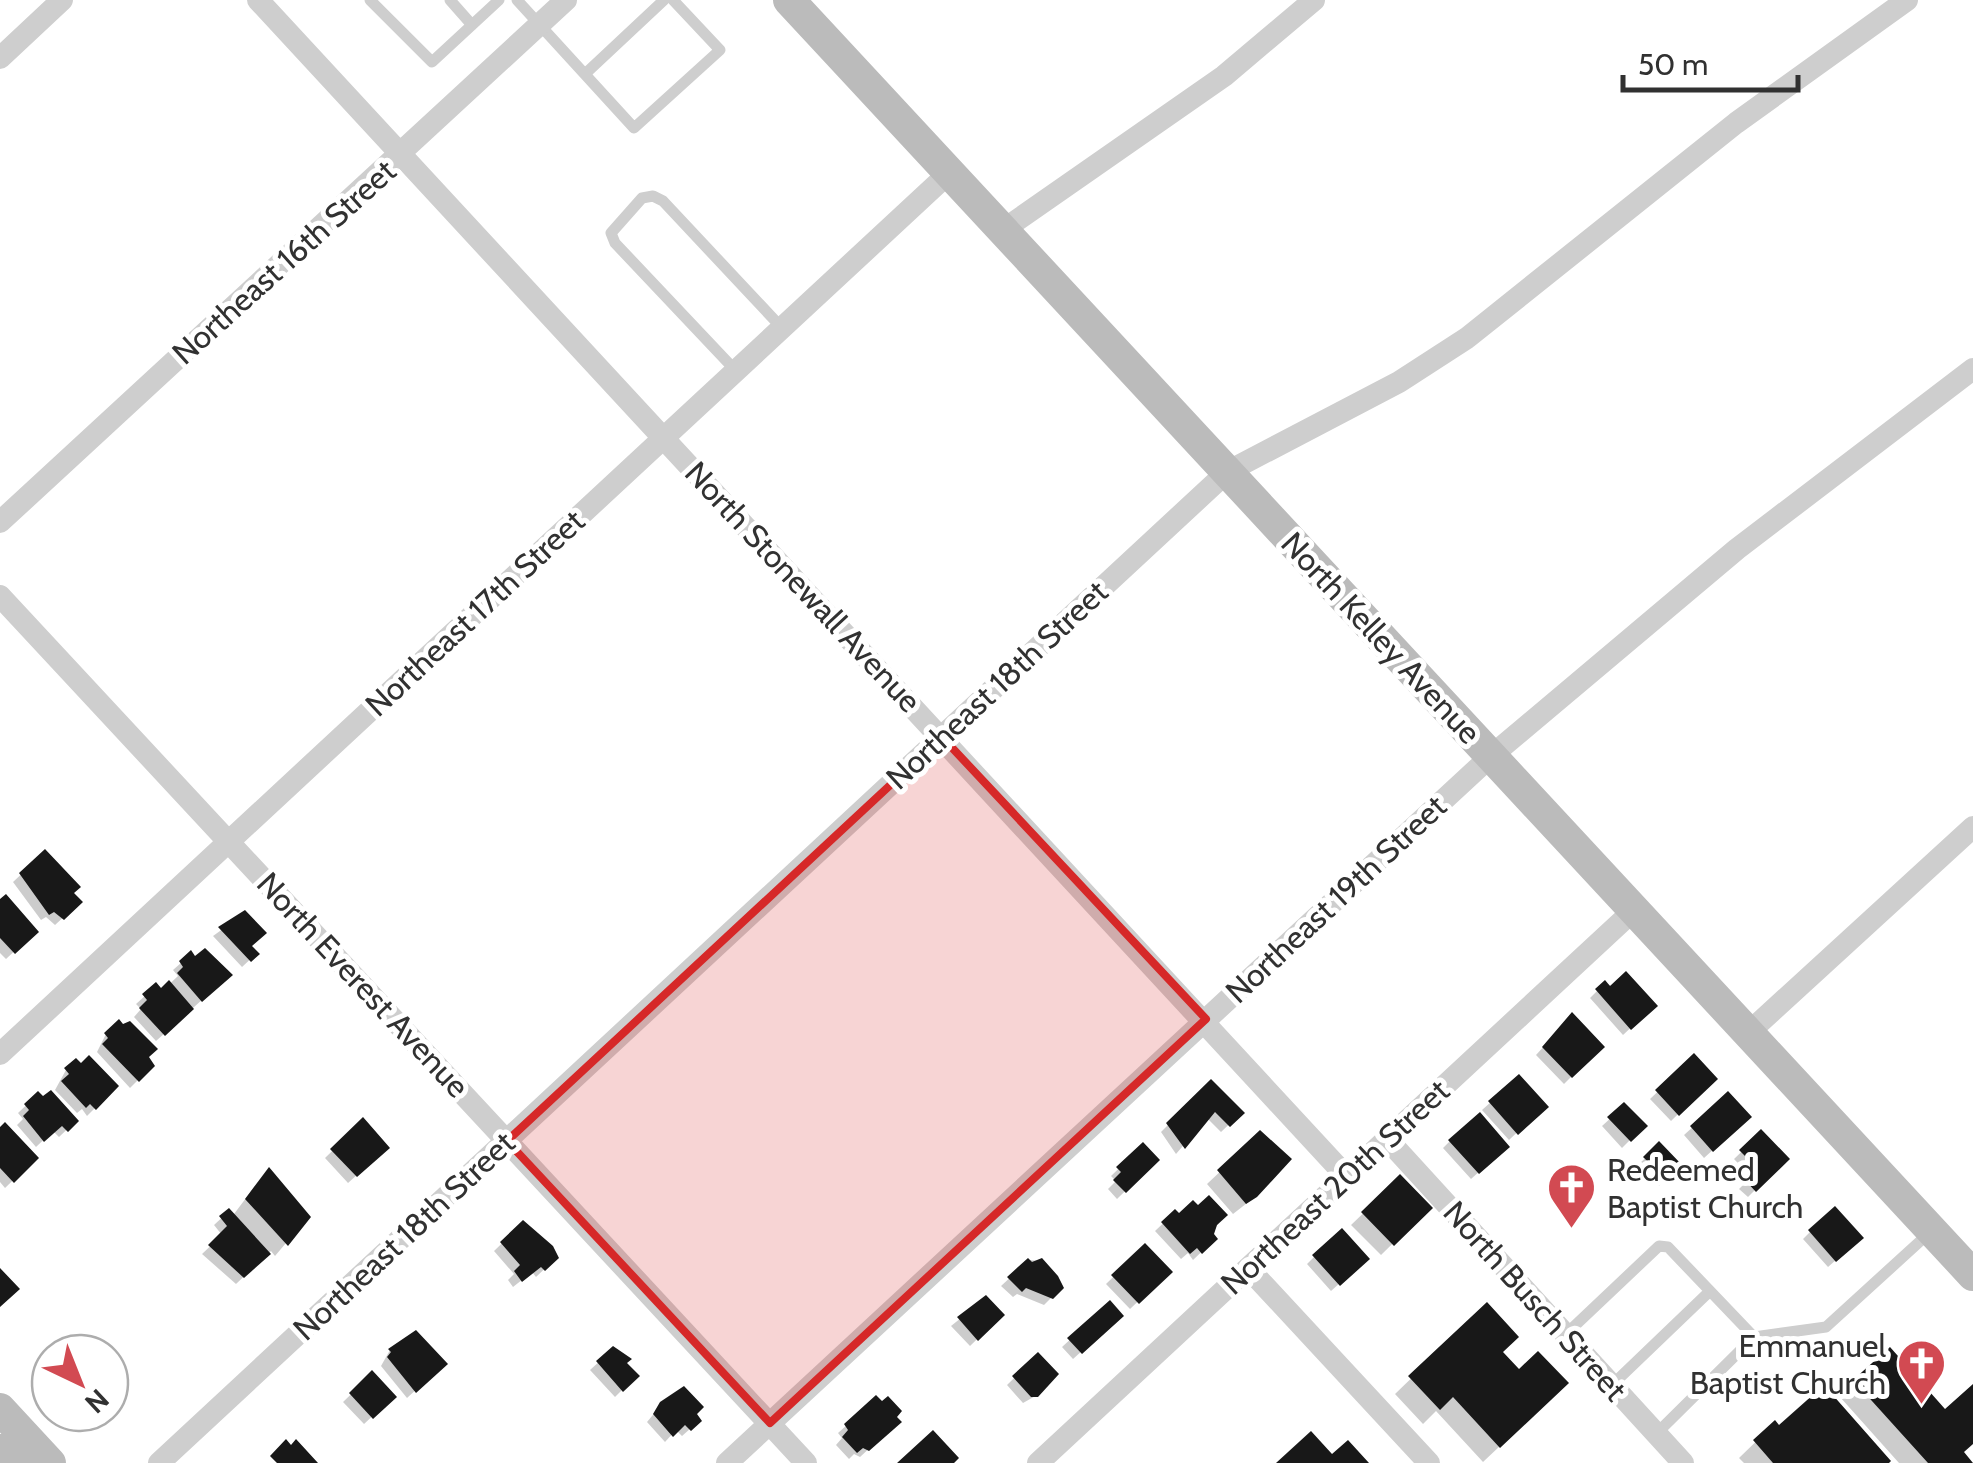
<svg xmlns="http://www.w3.org/2000/svg" width="1973" height="1463" font-family="Cabin,sans-serif">
  <style>
    .shadow { fill: #0003 }
    .building { fill: #181818 }
    .lines { fill: none; stroke-linecap: round; stroke-linejoin: round }
    .lane { stroke: #cecece; stroke-width: 11 }
    .street { stroke: #cecece; stroke-width: 22 }
    .secondary { stroke: #bbb; stroke-width: 32 }
    .marked { fill: #d62828; fill-opacity: 0.2; stroke: #d62828; stroke-width: 8; stroke-linejoin: round }
    .labels { text-anchor: middle; stroke-width: 10; stroke-linejoin: round; paint-order: stroke }
    .street-label { font-size: 32px; fill: #313131; stroke: #fff }
    .poi-label { font-size: 32px; fill: #313131; stroke: #fff; text-anchor: start }
  </style>
  <rect width="100%" height="100%" fill="#fff"/>
  <path class="shadow" d="M45 852 80 902 55 925 46 917 41 920 13 882Z
    M0 902 35 932 6 959 0 953Z
    M245 913 249 946 256 954 242 967 213 936Z
    M191 954 222 982 156 1041 134 1017 141 1009 136 1004 156 986 161 992 178 976 173 970Z
    M1605 983 1654 1006 1623 1035 1590 998Z
    M1565 1023 1601 1047 1564 1084 1536 1055Z
    M106 1034 152 1066 130 1088 97 1052Z
    M1694 1057 1714 1079 1671 1121 1650 1099Z
    M66 1070 116 1087 87 1116 82 1109 77 1113 55 1090Z
    M1519 1077 1545 1106 1509 1140 1482 1110Z
    M1211 1082 1241 1113 1221 1132 1207 1118 1176 1154 1161 1132Z
    M38 1094 76 1121 59 1137 53 1131 36 1147 17 1125 23 1119 18 1113Z
    M1728 1095 1749 1117 1704 1158 1684 1135Z
    M1624 1106 1644 1126 1622 1148 1602 1126Z
    M363 1121 387 1148 348 1183 325 1158Z
    M0 1130 36 1158 5 1188 0 1182Z
    M1761 1133 1786 1159 1748 1197 1739 1189 1751 1177 1734 1159Z
    M1260 1134 1256 1196 1233 1214 1207 1184Z
    M1450 1141 1507 1147 1471 1179 1443 1148Z
    M1143 1145 1157 1160 1117 1199 1108 1189 1116 1181 1111 1176Z
    M1659 1145 1680 1166 1659 1186 1638 1165Z
    M1400 1178 1429 1208 1381 1255 1351 1225Z
    M258 1182 308 1217 275 1256 271 1251 236 1284 202 1254 222 1235 214 1225 229 1211 234 1214Z
    M1175 1212 1179 1217 1224 1215 1211 1234 1215 1239 1193 1260 1188 1253 1181 1259 1155 1231Z
    M523 1223 556 1258 536 1277 532 1272 513 1287 508 1280 514 1274 494 1251Z
    M1810 1232 1853 1245 1828 1267 1803 1239Z
    M1145 1246 1169 1272 1130 1309 1106 1284Z
    M1314 1257 1359 1266 1331 1291 1307 1264Z
    M1029 1260 1041 1261 1061 1288 1044 1305 1017 1294 1013 1297 1001 1286Z
    M986 1298 1002 1315 970 1346 951 1326Z
    M1110 1303 1121 1316 1073 1359 1062 1347Z
    M1486 1306 1500 1352 1550 1399 1483 1462 1436 1411 1423 1424 1395 1394Z
    M613 1349 636 1376 615 1397 590 1370Z
    M390 1350 444 1364 407 1398 381 1366Z
    M1038 1355 1039 1394 1023 1403 1007 1385Z
    M372 1374 393 1397 364 1424 343 1402Z
    M1855 1381 1945 1412 1973 1387V1443L1961 1453 1968 1463H1899L1840 1397Z
    M876 1399 898 1422 860 1457 854 1454 849 1459 836 1445 842 1438 838 1433Z
    M662 1404 694 1414 699 1421 682 1436 676 1430 665 1442 647 1422Z
    M1774 1424 1886 1463H1744L1739 1458Z"/>
  <path class="building" d="M45 849 81 887 74 893 83 902 64 920 54 912 49 915 19 873Z
    M6 894 39 932 15 954 0 938V899Z
    M245 910 267 933 252 946 260 954 251 962 218 927Z
    M205 948 233 975 202 1002 177 973 183 967 179 961 191 950 195 956Z
    M1626 971 1658 1006 1631 1030 1595 989 1605 980 1610 986Z
    M169 980 194 1009 165 1036 139 1008 147 1000 142 994 156 982 161 988Z
    M1572 1012 1605 1047 1572 1078 1542 1047Z
    M119 1019 123 1024 130 1021 158 1049 149 1057 155 1066 139 1082 102 1044 108 1038 104 1033Z
    M1694 1053 1718 1079 1679 1116 1655 1090Z
    M89 1055 119 1086 96 1110 90 1104 86 1108 61 1081 69 1074 64 1068 76 1058 81 1063Z
    M1519 1074 1549 1107 1518 1135 1488 1101Z
    M1211 1079 1245 1113 1230 1127 1215 1112 1185 1149 1166 1123Z
    M51 1090 79 1121 68 1132 62 1126 44 1142 23 1116 29 1110 24 1104 38 1091 43 1096Z
    M1728 1091 1752 1117 1713 1152 1690 1126Z
    M1624 1102 1648 1126 1631 1142 1607 1117Z
    M1480 1112 1510 1147 1479 1174 1448 1140Z
    M363 1117 390 1148 357 1177 330 1149Z
    M5 1122 39 1158 14 1183 0 1168V1127Z
    M1761 1129 1790 1159 1756 1192 1745 1180 1757 1168 1739 1150Z
    M1260 1130 1292 1159 1257 1197 1246 1204 1217 1170Z
    M1659 1141 1683 1166 1668 1181 1643 1157Z
    M1143 1142 1160 1160 1126 1193 1113 1180 1121 1172 1116 1167Z
    M269 1167 311 1217 288 1246 245 1199Z
    M1400 1174 1433 1208 1394 1246 1361 1212Z
    M1209 1195 1228 1215 1217 1225 1214 1234 1218 1239 1202 1254 1197 1248 1190 1254 1161 1222 1175 1209 1179 1213 1193 1200 1198 1205Z
    M1835 1206 1864 1238 1836 1262 1808 1230Z
    M229 1208 271 1254 244 1278 208 1245 227 1226 219 1216Z
    M523 1220 553 1246 559 1258 545 1271 541 1267 522 1282 514 1271 520 1265 500 1242Z
    M1342 1228 1370 1259 1340 1286 1312 1255Z
    M1145 1243 1173 1272 1139 1304 1111 1275Z
    M1028 1258 1032 1262 1042 1258 1058 1276 1064 1288 1053 1299 1026 1288 1022 1292 1007 1277Z
    M0 1268 20 1289 0 1307Z
    M986 1295 1005 1315 978 1341 957 1317Z
    M1110 1300 1124 1316 1082 1354 1067 1338Z
    M1487 1302 1519 1337 1503 1352 1519 1369 1538 1351 1569 1383 1500 1448 1453 1397 1440 1410 1408 1376Z
    M416 1330 448 1364 416 1393 387 1357 391 1352 388 1349Z
    M613 1346 632 1359 627 1363 640 1376 623 1392 596 1361Z
    M1890 1347 1945 1409 1973 1384V1444L1964 1452 1973 1463H1928L1853 1380Z
    M1038 1352 1059 1374 1038 1397H1031L1012 1376Z
    M372 1370 397 1397 373 1419 349 1393Z
    M1824 1385 1891 1461 1889 1463H1773L1753 1440 1775 1420 1779 1425Z
    M684 1386 704 1407 697 1414 702 1421 691 1431 685 1425 673 1437 653 1414 660 1402Z
    M876 1395 882 1401 888 1396 902 1411 897 1417 902 1422 869 1451 863 1448 857 1453 842 1437 848 1430 844 1424Z
    M933 1430 959 1458 954 1463H897Z
    M1311 1431 1332 1454 1348 1440 1369 1463H1276Z
    M286 1439 291 1445 296 1439 318 1463H277L270 1456Z"/>
  <g class="lines">
    <path class="lane" d="M370 0 432 62 499 0
      M450 0 472 25
      M517 0 634 128 720 50 673 0
      M585 74 664 0
      M736 371 615 243 611 233 642 198 653 196 663 201 782 328
      M1565 1335 1659 1246 1668 1247 1754 1337 1656 1434
      M1754 1337 1826 1327 1928 1234
      M1612 1385 1710 1291"/>
    <path class="street" d="M258 0 1346 1176
      M0 58 62 0
      M1003 230 1224 76 1314 0
      M0 522 566 0
      M0 596 806 1463
      M1747 1034 1973 827
      M0 1054 950 172
      M1387 1139 1683 1463
      M1248 1268 1429 1463
      M159 1463 1227 472 1399 382 1467 338 1736 123 1907 0
      M727 1463 1490 757 1737 549 1973 369
      M1038 1463 1633 911"/>
    <path class="secondary" d="M789 0 1973 1275
      M0 1409 50 1463
      M0 1450 12 1463"/>
  </g>
  <path class="marked" d="M942 737 1206 1019 770 1423 507 1141Z"/>
  <defs>
    <symbol id="church-pin" viewBox="-11 -11 22 30"><path d="M0 17L-7.5 6A9.5 9.5 0 1 1 7.5 6Z" fill="#d24a52" stroke="#fff"/><path d="M-1.2-6h2.4v3.5h3.3v2.4h-3.3V6h-2.4V-.1h-3.3v-2.4h3.3Z" fill="#fff"/></symbol>
  </defs>
  <g fill-rule="evenodd">
    <use href="#church-pin" x="1544" y="1160" width="55" height="75"/>
    <use href="#church-pin" x="1894" y="1336" width="55" height="75"/>
  </g>
  <g class="labels">
    <g class="street-label">
      <text transform="translate(284 262) rotate(-42)" y="11">Northeast 16th Street</text>
      <text transform="translate(803 587) rotate(47)" y="11">North Stonewall Avenue</text>
      <text transform="translate(475 613) rotate(-43)" y="11">Northeast 17th Street</text>
      <text transform="translate(1381 638) rotate(47)" y="11">North Kelley Avenue</text>
      <text transform="translate(997 685) rotate(-43)" y="11">Northeast 18th Street</text>
      <text transform="translate(1336 899) rotate(-43)" y="11">Northeast 19th Street</text>
      <text transform="translate(363 985) rotate(47)" y="11">North Everest Avenue</text>
      <text transform="translate(1335 1187) rotate(-43)" y="11">Northeast 20th Street</text>
      <text transform="translate(404 1236) rotate(-43)" y="11">Northeast 18th Street</text>
      <text transform="translate(1535 1301) rotate(48)" y="11">North Busch Street</text>
    </g>
    <g class="poi-label">
      <text x="1607" y="1181">Redeemed<tspan x="1607" dy="37">Baptist Church</tspan></text>
      <text x="1886" y="1357" text-anchor="end">Emmanuel<tspan x="1886" dy="37">Baptist Church</tspan></text>
    </g>
  </g>
  <g transform="translate(80 1383) rotate(137)"><circle r="48" fill="#ffffff" stroke="#adadad" stroke-width="2.5"/>
  <path d="M0-8L18 38L0 25L-18 38Z" fill="#d24a52"/>
  <text y="-15" font-size="28" font-weight="bold" text-anchor="middle" fill="#313131">N</text>
  </g>
  <path d="M1623 75v15h175v-15" fill="none" stroke="#313131" stroke-width="5"/>
  <text x="1638" y="75" font-size="30" fill="#313131" stroke="#ffffff" stroke-width="8" paint-order="stroke">50 m</text>
</svg>
